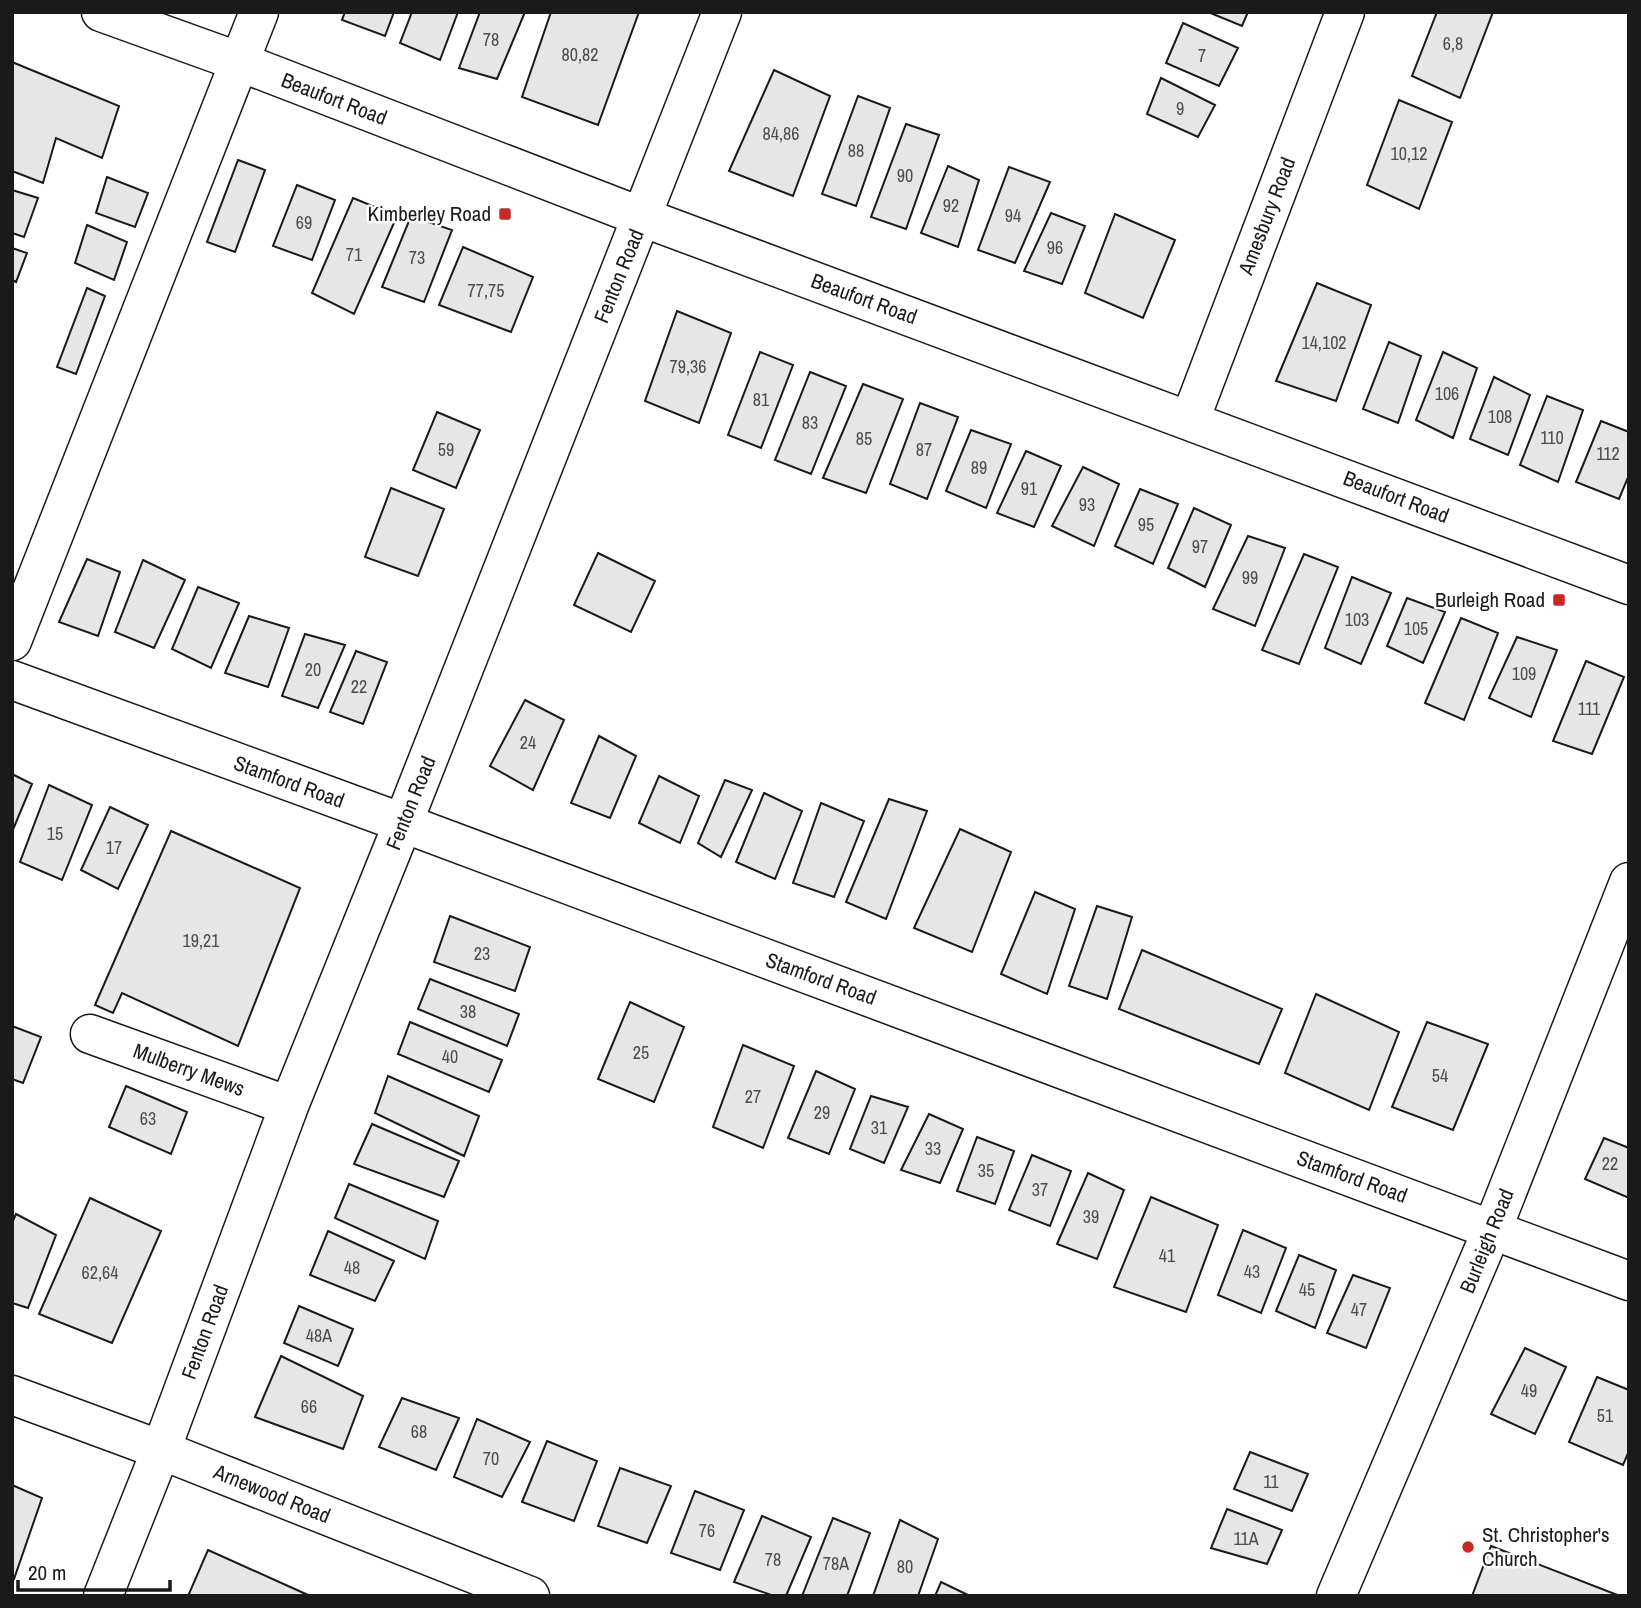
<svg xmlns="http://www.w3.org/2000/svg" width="1641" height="1608" font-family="'Archivo Narrow',sans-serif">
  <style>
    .building { fill: #e6e6e6; stroke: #1a1a1a; stroke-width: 2 }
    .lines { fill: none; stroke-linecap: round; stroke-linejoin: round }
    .minor-casing { stroke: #1a1a1a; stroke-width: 41 }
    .minor { stroke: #fff; stroke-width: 38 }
    .poi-dot { fill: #c62828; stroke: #fff; stroke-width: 2.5 }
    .labels { text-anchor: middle; stroke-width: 5; stroke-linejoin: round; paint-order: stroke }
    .number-label { font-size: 18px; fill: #4d4d4d }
    .street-label { font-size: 21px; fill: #1a1a1a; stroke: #fff }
    .poi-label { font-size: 21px; fill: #1a1a1a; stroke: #fff; text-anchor: end }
  </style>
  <rect width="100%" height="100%" fill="#fff"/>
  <path class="building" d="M345 12H394L385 36 342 20Z
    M412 12H458L440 60 400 43Z
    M480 12H525L497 79 459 68Z
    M551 12H639L598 125 522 97Z
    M1208 12H1248L1242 26Z
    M1437 12H1493L1460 98 1412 76Z
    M1183 23 1238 48 1219 86 1166 63Z
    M12 62 119 106 102 158 56 138 43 183 12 171Z
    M774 70 830 96 793 196 729 171Z
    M1161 78 1215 105 1198 137 1147 114Z
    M858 96 890 108 856 206 822 194Z
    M1399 100 1452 122 1419 209 1367 185Z
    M906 124 939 135 906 229 871 217Z
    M238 160 265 170 235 252 207 242Z
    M948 166 979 180 958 247 921 233Z
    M1009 167 1050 182 1015 263 978 250Z
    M107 177 148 193 135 227 96 213Z
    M297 185 335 200 312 260 273 246Z
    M12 190 38 198 24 237 12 233Z
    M353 198 397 216 354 314 312 293Z
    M1051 213 1085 226 1062 284 1024 271Z
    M1115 214 1175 240 1143 318 1085 293Z
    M411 216 452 230 424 302 382 287Z
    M87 225 127 242 114 280 75 263Z
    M463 247 533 277 511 332 439 305Z
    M12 248 27 253 16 282 12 280Z
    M1317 283 1371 305 1336 401 1276 381Z
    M87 288 105 296 76 374 57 367Z
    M677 311 731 333 699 423 645 401Z
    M1389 342 1421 356 1398 423 1363 409Z
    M760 352 793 365 761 448 728 435Z
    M1443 352 1477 368 1453 438 1416 420Z
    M810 372 846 386 811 474 775 460Z
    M1494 377 1530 395 1508 455 1470 439Z
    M863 384 903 399 866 493 823 478Z
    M1547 396 1583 410 1558 482 1520 465Z
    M920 403 958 417 927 499 890 484Z
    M437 412 480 430 456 488 413 470Z
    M1601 421 1629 432V475L1619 499 1576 482Z
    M971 430 1011 444 986 508 946 491Z
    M1026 451 1061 466 1034 527 997 513Z
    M1083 467 1119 484 1094 546 1052 526Z
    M391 488 444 509 418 576 365 557Z
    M1140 489 1178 504 1153 564 1115 546Z
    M1194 508 1231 525 1205 587 1168 568Z
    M1248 536 1285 548 1255 626 1213 609Z
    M598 553 655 581 631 632 574 605Z
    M1304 554 1338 567 1299 664 1262 650Z
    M87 559 120 572 98 636 59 622Z
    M143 560 185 580 154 648 115 632Z
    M1352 577 1391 593 1361 664 1325 648Z
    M198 587 239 603 211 668 172 649Z
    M1407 598 1445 612 1423 663 1387 646Z
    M249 616 289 628 268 687 225 673Z
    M1461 618 1498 633 1464 720 1425 703Z
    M305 634 345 645 318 708 282 696Z
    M1517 637 1557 650 1531 717 1489 698Z
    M356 651 387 662 363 724 330 712Z
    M1586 661 1624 677 1592 754 1553 741Z
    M525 700 564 720 533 790 490 766Z
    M599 736 636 756 610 818 571 803Z
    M12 774 32 784 12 832Z
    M659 776 699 796 680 843 639 823Z
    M725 780 752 790 721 857 698 843Z
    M49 785 92 805 62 880 20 862Z
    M764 793 802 811 775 879 736 862Z
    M889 799 927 811 886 919 846 902Z
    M821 803 864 821 834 897 793 883Z
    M110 807 148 825 118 889 81 870Z
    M960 829 1011 852 972 952 914 928Z
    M171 831 300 888 238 1046 122 993 113 1013 95 1005Z
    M1035 892 1075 909 1047 994 1001 974Z
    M1097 906 1132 917 1107 999 1069 986Z
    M450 916 530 947 515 991 434 962Z
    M1142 950 1282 1009 1259 1064 1119 1009Z
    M430 979 519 1014 507 1046 418 1009Z
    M1316 994 1399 1032 1369 1110 1285 1073Z
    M630 1002 684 1027 654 1102 598 1079Z
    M410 1022 502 1060 489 1092 398 1054Z
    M1427 1022 1488 1044 1453 1130 1392 1107Z
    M12 1026 41 1037 23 1083 12 1079Z
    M743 1045 794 1066 763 1148 713 1127Z
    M816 1071 855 1089 829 1154 788 1138Z
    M388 1076 479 1116 464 1156 375 1113Z
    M126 1086 187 1112 171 1154 109 1127Z
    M871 1096 908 1107 884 1163 850 1149Z
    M929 1114 963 1129 940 1183 901 1170Z
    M372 1124 459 1161 444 1197 354 1164Z
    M977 1137 1014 1151 995 1204 957 1191Z
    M1604 1138 1629 1148V1198L1585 1179Z
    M1032 1155 1071 1171 1050 1226 1009 1210Z
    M1088 1173 1124 1190 1097 1259 1057 1244Z
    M349 1184 438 1221 425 1259 335 1218Z
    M1151 1197 1218 1225 1186 1312 1114 1287Z
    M90 1198 161 1231 112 1343 39 1314Z
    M16 1214 56 1235 28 1308 12 1303V1223Z
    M1243 1230 1286 1248 1261 1313 1218 1295Z
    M328 1231 394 1261 375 1301 310 1275Z
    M1299 1255 1336 1270 1315 1328 1276 1311Z
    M1353 1275 1390 1288 1366 1348 1327 1333Z
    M299 1306 353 1329 338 1366 284 1343Z
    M1525 1348 1566 1367 1535 1434 1491 1414Z
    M281 1356 363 1396 343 1449 255 1417Z
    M1597 1377 1629 1390V1451L1623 1465 1569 1442Z
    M402 1398 459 1418 436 1470 379 1447Z
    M477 1419 530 1442 502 1497 454 1477Z
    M547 1441 597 1461 574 1521 522 1502Z
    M1250 1452 1308 1474 1292 1511 1234 1489Z
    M620 1468 671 1486 647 1543 598 1526Z
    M12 1485 42 1498 14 1579 12 1578Z
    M695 1491 744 1510 720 1570 671 1553Z
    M1227 1509 1282 1530 1267 1564 1211 1548Z
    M762 1516 811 1537 786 1596H774L734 1582Z
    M833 1518 870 1533 847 1596H802Z
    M900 1520 938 1539 918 1596H873Z
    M1491 1546 1620 1596H1472Z
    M208 1550 308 1595V1596H188Z
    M941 1582 970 1596H935Z"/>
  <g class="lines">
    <defs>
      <path id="minor" d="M101 12 240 62 642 217 1629 585
        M1190 420 1345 12
        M12 641 259 12
        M12 680 403 823 1629 1281
        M90 1034 289 1106
        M12 1395 161 1450 530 1596
        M103 1596 161 1450 289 1106 403 823 722 12
        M1336 1596 1492 1230 1629 882"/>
    </defs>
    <use href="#minor" class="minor-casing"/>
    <use href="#minor" class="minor"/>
  </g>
  <g class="poi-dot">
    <rect x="498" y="207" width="14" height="14" rx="3.5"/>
    <rect x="1552" y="593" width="14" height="14" rx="3.5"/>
    <circle cx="1468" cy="1547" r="7"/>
  </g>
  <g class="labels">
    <g class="number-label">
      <text x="491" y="46">78</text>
      <text x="1453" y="50">6,8</text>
      <text x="580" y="61">80,82</text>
      <text x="1202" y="62">7</text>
      <text x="1180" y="115">9</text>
      <text x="781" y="140">84,86</text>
      <text x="856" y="157">88</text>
      <text x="1409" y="160">10,12</text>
      <text x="905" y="182">90</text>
      <text x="951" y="212">92</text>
      <text x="1013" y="222">94</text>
      <text x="304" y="229">69</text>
      <text x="1055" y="254">96</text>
      <text x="354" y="261">71</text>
      <text x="417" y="264">73</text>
      <text x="486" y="297">77,75</text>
      <text x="1324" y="349">14,102</text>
      <text x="688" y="373">79,36</text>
      <text x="1447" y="400">106</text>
      <text x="761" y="406">81</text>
      <text x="1500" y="423">108</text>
      <text x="810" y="429">83</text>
      <text x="1552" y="444">110</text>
      <text x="864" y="445">85</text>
      <text x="446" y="456">59</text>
      <text x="924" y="456">87</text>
      <text x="1608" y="460">112</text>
      <text x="979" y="474">89</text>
      <text x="1029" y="495">91</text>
      <text x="1087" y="511">93</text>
      <text x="1146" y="531">95</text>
      <text x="1200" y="553">97</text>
      <text x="1250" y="584">99</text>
      <text x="1357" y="626">103</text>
      <text x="1416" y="635">105</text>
      <text x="313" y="676">20</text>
      <text x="1524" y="680">109</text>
      <text x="359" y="693">22</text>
      <text x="1589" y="715">111</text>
      <text x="528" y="749">24</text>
      <text x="55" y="840">15</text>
      <text x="114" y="854">17</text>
      <text x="201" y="947">19,21</text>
      <text x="482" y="960">23</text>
      <text x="468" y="1018">38</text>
      <text x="641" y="1059">25</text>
      <text x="450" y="1063">40</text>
      <text x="1440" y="1082">54</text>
      <text x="753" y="1103">27</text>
      <text x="822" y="1119">29</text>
      <text x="148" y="1125">63</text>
      <text x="879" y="1134">31</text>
      <text x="933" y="1155">33</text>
      <text x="1610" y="1170">22</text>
      <text x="986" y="1177">35</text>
      <text x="1040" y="1196">37</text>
      <text x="1091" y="1223">39</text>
      <text x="1167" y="1262">41</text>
      <text x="352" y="1274">48</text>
      <text x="1252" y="1278">43</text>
      <text x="100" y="1279">62,64</text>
      <text x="1307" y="1296">45</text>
      <text x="1359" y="1316">47</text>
      <text x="319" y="1342">48A</text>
      <text x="1529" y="1397">49</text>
      <text x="309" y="1413">66</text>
      <text x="1605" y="1422">51</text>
      <text x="419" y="1438">68</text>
      <text x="491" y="1465">70</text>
      <text x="1271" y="1488">11</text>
      <text x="707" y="1537">76</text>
      <text x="1246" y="1545">11A</text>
      <text x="773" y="1566">78</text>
      <text x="836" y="1570">78A</text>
      <text x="905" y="1573">80</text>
    </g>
    <g class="street-label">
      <text transform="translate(334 99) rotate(21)" y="7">Beaufort Road</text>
      <text transform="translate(1267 216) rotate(-69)" y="7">Amesbury Road</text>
      <text transform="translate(619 276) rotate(-68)" y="7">Fenton Road</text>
      <text transform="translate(864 299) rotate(20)" y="7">Beaufort Road</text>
      <text transform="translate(1396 497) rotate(21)" y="7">Beaufort Road</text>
      <text transform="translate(289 782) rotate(20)" y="7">Stamford Road</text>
      <text transform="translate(411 803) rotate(-68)" y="7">Fenton Road</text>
      <text transform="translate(821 979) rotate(20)" y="7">Stamford Road</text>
      <text transform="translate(189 1070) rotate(20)" y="7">Mulberry Mews</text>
      <text transform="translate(1352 1177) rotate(20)" y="7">Stamford Road</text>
      <text transform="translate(1487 1241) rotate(-68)" y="7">Burleigh Road</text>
      <text transform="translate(205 1332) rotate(-70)" y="7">Fenton Road</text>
      <text transform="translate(272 1494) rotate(22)" y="7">Arnewood Road</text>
    </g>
    <g class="poi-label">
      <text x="491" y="221">Kimberley Road</text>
      <text x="1545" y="607">Burleigh Road</text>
      <text x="1482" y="1542" text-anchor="start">St. Christopher's<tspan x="1482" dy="24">Church</tspan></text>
    </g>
  </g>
  <rect width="1641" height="1608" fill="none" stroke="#1a1a1a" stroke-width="28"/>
  <path d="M18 1580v10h152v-10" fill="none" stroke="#1a1a1a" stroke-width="3.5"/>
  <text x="28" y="1580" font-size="21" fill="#1a1a1a" stroke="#ffffff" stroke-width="5" paint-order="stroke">20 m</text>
</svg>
